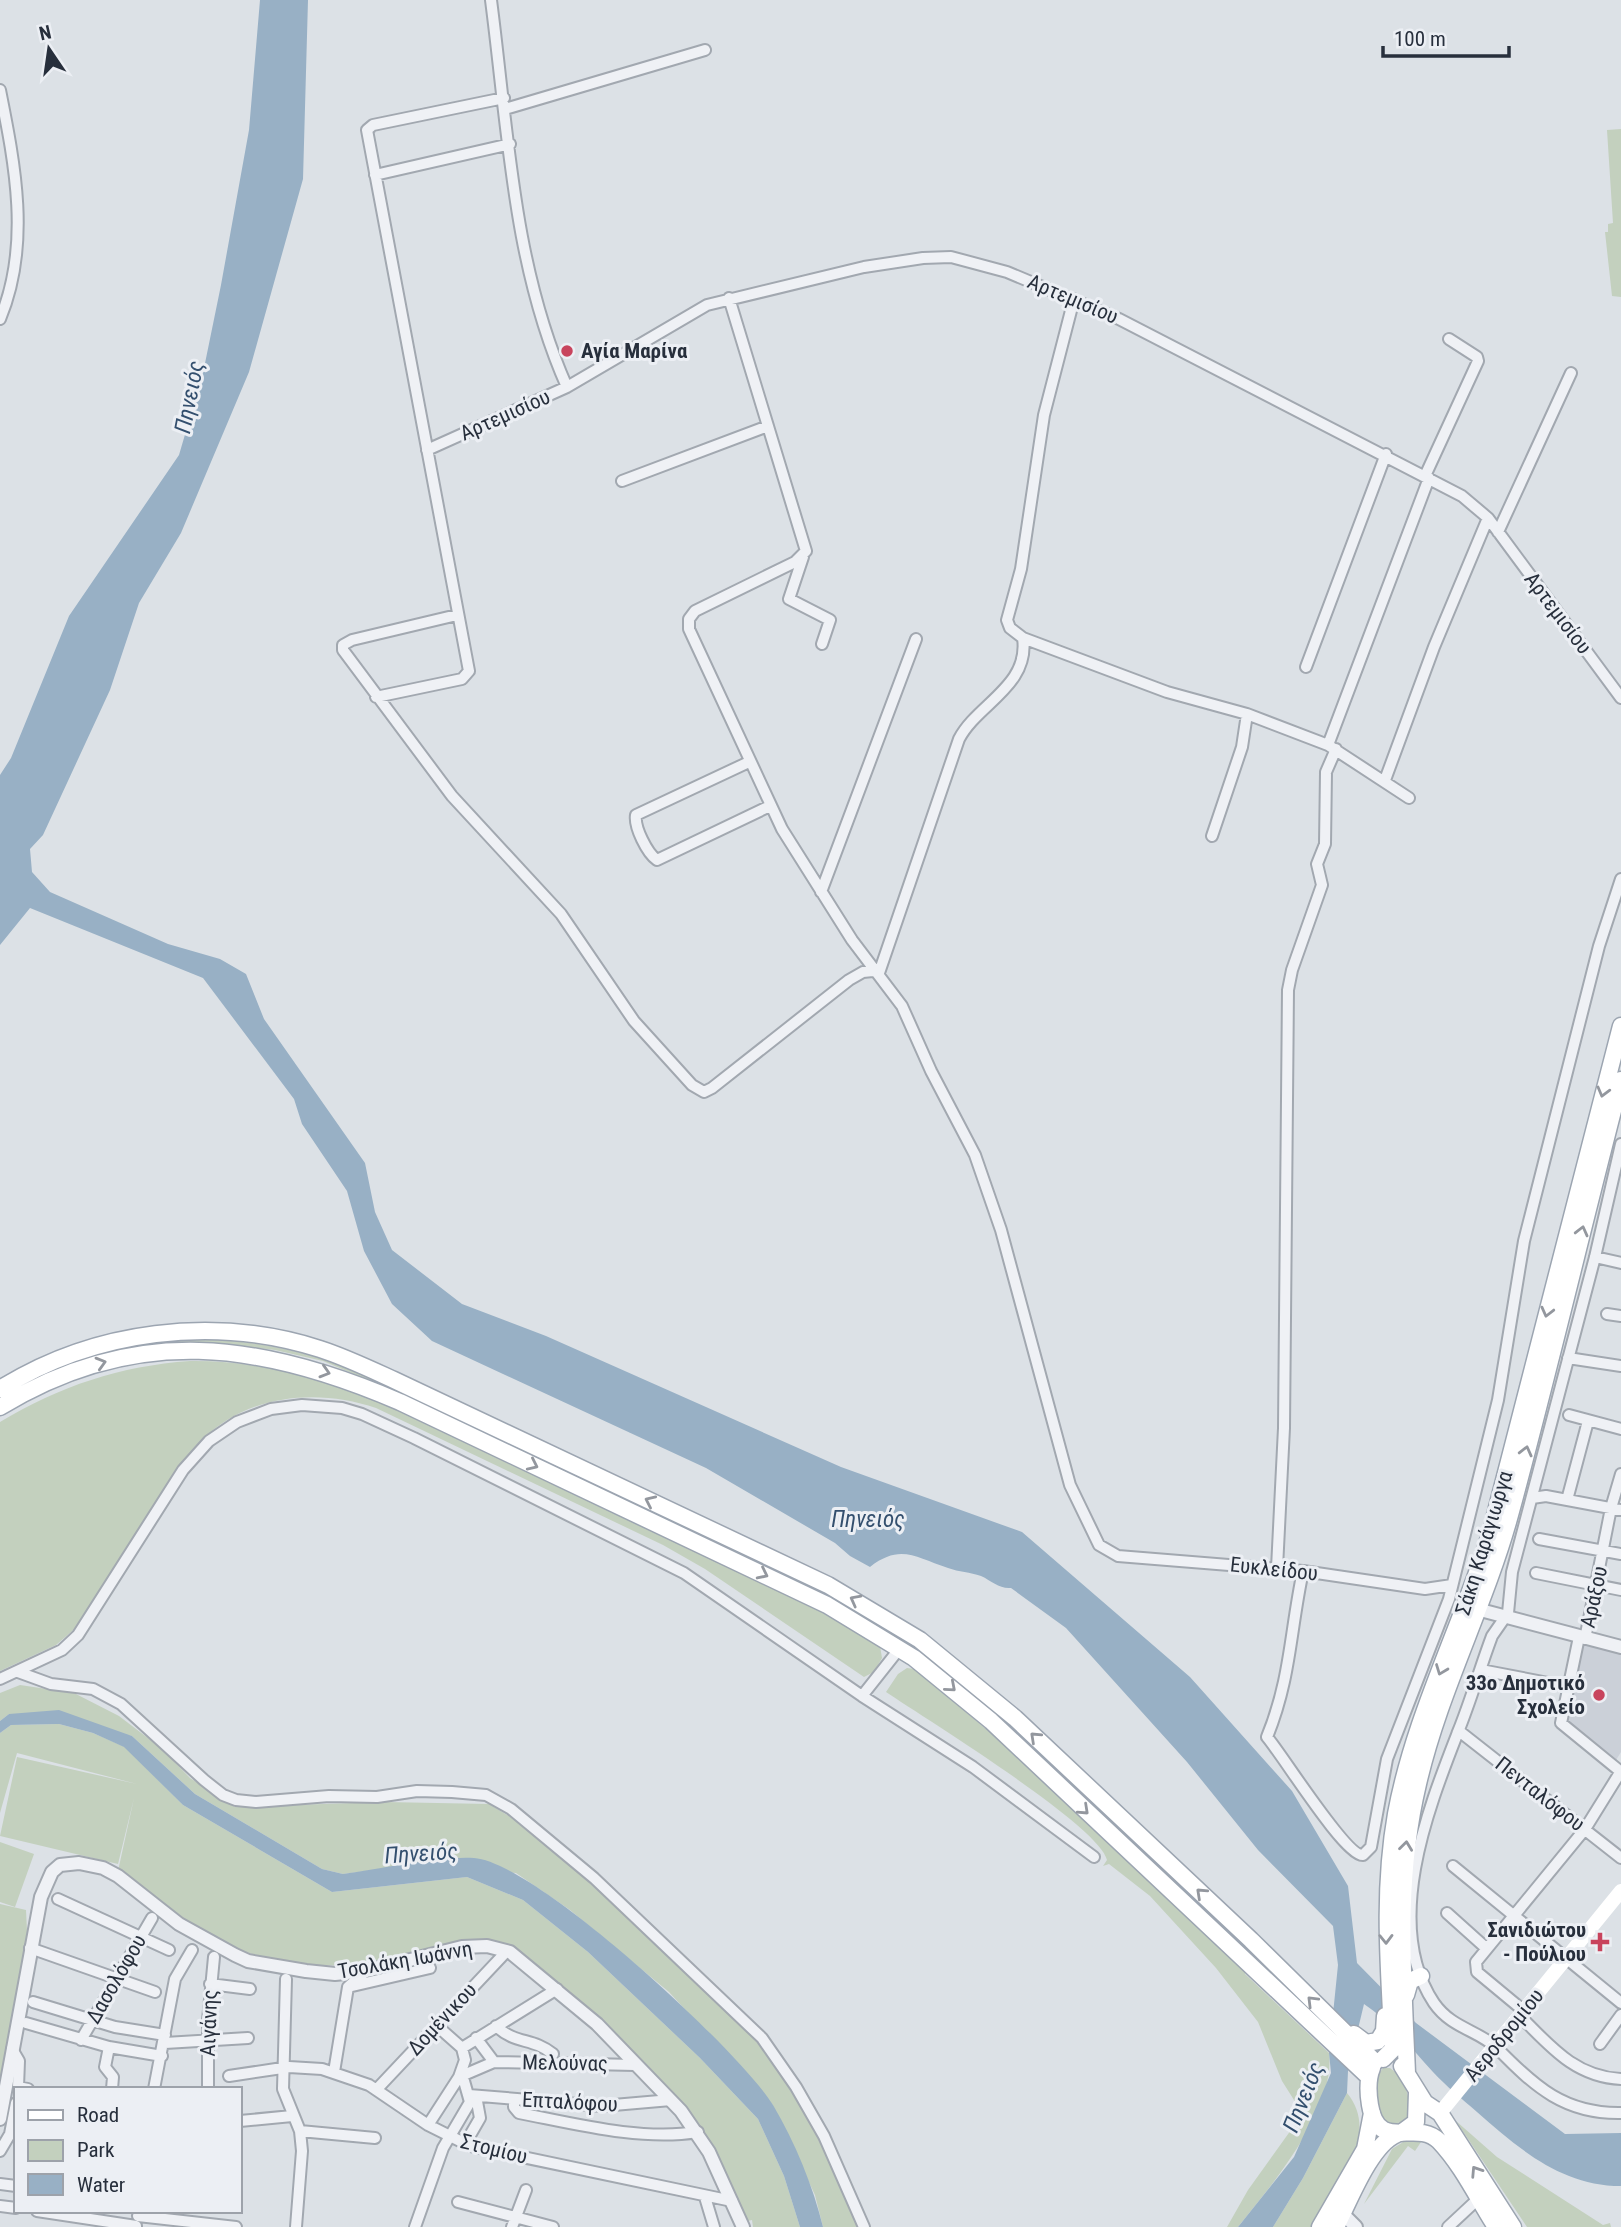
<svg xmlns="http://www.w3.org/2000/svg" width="1621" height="2227" font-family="'Roboto Condensed',sans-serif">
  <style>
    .built { fill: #cbd0d8 }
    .green { fill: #c3d0be }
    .water { fill: #98b0c5 }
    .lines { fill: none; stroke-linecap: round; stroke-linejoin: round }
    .minor-casing { stroke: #a2a8b0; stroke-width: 14 }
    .tertiary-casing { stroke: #a2a8b0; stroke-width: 16 }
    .primary-casing { stroke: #9ca5b1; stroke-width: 19 }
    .minor { stroke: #eff1f5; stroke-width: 10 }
    .tertiary { stroke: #eff1f5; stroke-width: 12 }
    .secondary { stroke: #fff; stroke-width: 14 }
    .primary { stroke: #fff; stroke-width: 16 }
    .oneway { stroke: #93979e }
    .poi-dot { fill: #c8445d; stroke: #eceff4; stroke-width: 2.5 }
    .labels { text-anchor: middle; stroke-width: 6; stroke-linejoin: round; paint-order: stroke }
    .street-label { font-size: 21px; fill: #272f3c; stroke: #eceff4 }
    .poi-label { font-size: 21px; font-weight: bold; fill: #272f3c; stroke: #eceff4; text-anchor: end }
    .water-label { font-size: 23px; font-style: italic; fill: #334f6e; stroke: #eceff4 }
  </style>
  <rect width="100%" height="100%" fill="#dce1e6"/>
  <path class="built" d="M1581 1642 1621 1652V1752L1616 1760 1566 1721Z"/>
  <path class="green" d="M1621 129V297L1612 296 1605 232H1608V224L1613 223 1607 130Z
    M180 1339C255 1338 307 1352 377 1377L882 1620 975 1689 1250 1950 996 1713 912 1645 828 1595 437 1409 323 1361 275 1350 215 1343 155 1346 24 1388 22 1384C72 1359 124 1345 180 1339Z
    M190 1361C325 1359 448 1434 568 1491 657 1534 748 1575 836 1619L880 1646 882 1658 874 1672 864 1677 705 1569 663 1545 376 1408C318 1388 248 1394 202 1440 178 1464 162 1495 144 1523 122 1557 100 1592 78 1626L56 1645 0 1671V1422C60 1386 120 1366 190 1361Z
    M907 1668 915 1669 999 1740 1245 1970V1974L1329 2053C1336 2109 1272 2185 1238 2227H1227L1248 2190 1296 2123 1294 2100 1282 2081 1258 2022 1216 1968 1150 1896 1109 1864 1103 1866 1107 1860C1100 1826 923 1717 886 1692L898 1674Z
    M20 1685 74 1693 119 1716 161 1748 190 1778 235 1807 385 1802 489 1804 517 1821C627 1916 749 2008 824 2135 840 2163 851 2197 865 2227H823L815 2195 772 2104 669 1992 570 1910 516 1873 420 1864 343 1874 322 1869 195 1794 132 1736 9 1714 0 1721V1693Z
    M59 1724 93 1733 125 1747 183 1805 332 1892 467 1877 523 1900 588 1952 700 2058 758 2119 784 2176 800 2227H753L752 2220 744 2222 716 2156 688 2111 566 1990 517 1952 504 1947C397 1961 300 1987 200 1932 171 1916 145 1891 118 1871L134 1798 118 1864 0 1836 17 1757 137 1784 17 1753 0 1813V1733L11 1725Z
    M0 1842 34 1854 15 1907 0 1902Z
    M0 1904 26 1910 27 1931 0 2100Z
    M1383 2068H1390C1406 2079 1411 2099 1409 2118 1399 2125 1389 2125 1380 2118L1374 2081Z
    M1347 2093C1382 2135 1335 2189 1314 2227H1273L1303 2178Z
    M1456 2121 1497 2157 1603 2225 1610 2223 1611 2227H1527Z
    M1408 2139H1423L1415 2151 1408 2146 1364 2204 1392 2149Z"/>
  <path class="water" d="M260 0H308L303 179 249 372 181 533 139 603 110 690 43 835 30 849 32 872 50 892 168 944 220 959 246 974 264 1019 365 1163 375 1212 392 1250 462 1304 546 1336 841 1467 1022 1532 1190 1677 1292 1791 1348 1886 1357 1963 1416 2023 1565 2134 1621 2133V2186C1562 2186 1519 2149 1477 2112 1462 2099 1446 2086 1433 2072 1411 2048 1391 2022 1364 2004L1348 2071 1347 2093 1303 2178 1273 2227H1238L1294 2157 1331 2073 1329 2053 1338 1965 1333 1926 1258 1850 1187 1762 1066 1628 1011 1588C999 1589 992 1581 981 1576 970 1572 959 1572 948 1568 916 1558 901 1543 870 1567L850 1556 835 1543 706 1468 432 1341 392 1304 364 1251 347 1191 302 1124 294 1099 203 978 30 908 0 945V775L11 758 69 616 179 455 203 373 221 285 249 130Z
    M59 1710 132 1736 195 1794 322 1869 343 1874C380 1869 439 1856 474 1858 536 1862 739 2050 773 2105 795 2142 813 2186 823 2227H800L784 2176 758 2119 700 2058 588 1952 523 1900 467 1877 332 1892 183 1805 124 1747 93 1733 59 1724 11 1725 0 1733V1721L9 1714Z"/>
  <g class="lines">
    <defs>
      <path id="minor" d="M491 0C508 130 513 266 567 387
        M0 90C15 165 31 245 0 319
        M505 109 705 50
        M375 175 510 144
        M729 298 806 551 795 562 695 611 689 619V629L782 829 852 940 902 1006 931 1071 975 1155 1001 1230 1070 1485 1099 1545 1118 1556 1303 1571 1425 1589 1452 1585
        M1074 299 1044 415 1021 569 1007 620 1010 628 1023 638 1167 692 1247 714 1328 745 1409 798
        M427 450 567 387 707 305 864 267 923 258 951 257 1007 272 1119 319 1462 496 1488 518 1621 698
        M1425 476 1478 361 1477 357 1449 339
        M622 481 768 426
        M1498 532 1571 373
        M803 557 789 599 830 620 822 644
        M457 615 352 640 343 645V650L452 796 561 914 634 1021 692 1085 704 1092 712 1088 849 980 863 972 873 971
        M1306 667 1386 454
        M376 697 462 679 469 671 367 130 373 125 504 98
        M1328 745 1429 478
        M749 762 636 815C634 827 647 853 657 860L770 806
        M1385 780 1434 647 1488 518
        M1212 836 1242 747 1247 714
        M821 892 916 639
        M879 973 959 739C977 704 1030 686 1023 638
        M1621 1144 1595 1257 1512 1572 1508 1613 1492 1636C1480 1668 1471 1700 1458 1732 1428 1809 1382 1925 1434 2003 1452 2029 1479 2030 1498 2049 1535 2087 1565 2114 1621 2113
        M1595 1257 1621 1263
        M1607 1314 1621 1316
        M1568 1358 1621 1366
        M1569 1415 1621 1429
        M1532 1498 1546 1496 1621 1510
        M1567 1500 1588 1421
        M1539 1539 1621 1554
        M1277 1568 1284 1428 1288 990 1292 970 1322 885 1317 864 1325 844 1326 772 1336 749
        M1303 1571C1290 1631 1291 1678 1267 1737 1284 1757 1345 1856 1363 1855L1371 1847 1387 1759 1449 1599 1498 1400 1524 1241 1599 946 1621 879
        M1536 1573 1621 1590
        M1579 1637 1561 1723 1621 1772
        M1585 1639 1611 1508 1621 1474
        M1481 1670 1569 1687
        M18 1672 51 1684 93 1689 121 1704 204 1780 223 1795 236 1800 256 1802 329 1796 377 1797 417 1791 452 1792 486 1795 511 1809 594 1878 762 2038 796 2087 824 2136 864 2227
        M0 1679 62 1650 78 1635 183 1470 209 1441 237 1422 271 1409 302 1405 342 1408 362 1414 414 1438 684 1573 862 1696 973 1767 1094 1857
        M862 1696 900 1648
        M1459 1731 1621 1858
        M1453 1866 1621 2003
        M58 1899 169 1950
        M1447 1913 1486 1948
        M30 1948 155 1992
        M286 1979 283 2089 300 2131 302 2151 296 2227
        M210 1984 250 1989
        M348 1987 430 1968
        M33 2002 115 2027 165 2035
        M1524 2011 1477 1972 1476 1962 1585 1829 1621 1771
        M1520 2016C1550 2046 1575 2077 1621 2079
        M26 2023 109 2047 162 2056
        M436 2025 462 2048
        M496 2026C516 2045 532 2037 553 2054
        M476 2038 494 2062
        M81 2040 152 1918
        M165 2043 248 2038
        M1600 2044 1621 2015
        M109 2047 105 2067 113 2077 112 2089
        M12 2049 19 2061 18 2087 28 2089
        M334 2072 348 1987 366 1971
        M229 2076 289 2067 322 2069 369 2085 428 2125 470 2146 732 2201
        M154 2089 175 1979 192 1950
        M208 2089V2020L214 1957
        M377 2089 507 1951
        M469 2095 602 2106 671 2100
        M514 2099V2107L519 2113C576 2124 640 2141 698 2132
        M240 2121 292 2116
        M428 2125 459 2077 494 2062 635 2065
        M300 2131 375 2138
        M465 2144 480 2118 476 2096
        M0 2151 10 2134 16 2103
        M0 2184 16 2186
        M705 2197 714 2227
        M458 2202 553 2227
        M0 2206 16 2208
        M37 2211 136 2226
        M138 2216 236 2227
        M415 2227 443 2148 470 2102 464 2081 459 2077 465 2060 462 2048 557 1989
        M512 2227 526 2190
        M1448 2227 1478 2199"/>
      <path id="tertiary" d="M1469 1607 1621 1647
        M0 2119 41 1897 52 1872 60 1865 79 1863 103 1868 118 1876 179 1924 235 1955 248 1961 306 1971 335 1974 366 1971 462 1947 487 1946 510 1952 597 2024 681 2111 709 2152 743 2227
        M1343 2214 1356 2227"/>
      <path id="primary" d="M0 1389C94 1330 214 1315 320 1349 345 1357 370 1369 394 1380L828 1585 920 1640 1015 1718 1251 1940 1375 2062
        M0 1407C136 1324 261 1342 400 1402L827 1605 914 1658 991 1721 1369 2077
        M1406 1995 1410 1981 1421 1976
        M1354 2034 1366 2043 1378 2041 1384 2031 1385 2016
        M1383 2059 1393 2049C1389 1969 1382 1893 1396 1814 1414 1716 1462 1626 1491 1531L1621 1026
        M1402 2066 1425 2103 1440 2113 1513 2227
        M1372 2068C1367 2080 1368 2093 1370 2105 1378 2154 1416 2118 1439 2141 1462 2165 1478 2199 1496 2227
        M1407 2073C1403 1975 1395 1880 1418 1784 1439 1692 1485 1606 1510 1515 1549 1371 1583 1225 1621 1080
        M1401 2133 1416 2122 1417 2092
        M1320 2227 1365 2149 1372 2113
        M1336 2227C1349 2202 1370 2145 1397 2134"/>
    </defs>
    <use href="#minor" class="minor-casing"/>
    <use href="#tertiary" class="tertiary-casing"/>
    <use href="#primary" class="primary-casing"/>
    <use href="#minor" class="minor"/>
    <use href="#tertiary" class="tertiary"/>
    <path class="secondary" d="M1440 2113 1621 1891"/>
    <use href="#primary" class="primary"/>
  </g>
  <defs><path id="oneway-chevron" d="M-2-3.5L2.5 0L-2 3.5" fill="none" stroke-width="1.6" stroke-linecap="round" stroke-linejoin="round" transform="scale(1.75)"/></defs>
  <g class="oneway">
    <use href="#oneway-chevron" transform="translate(1603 1092) rotate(105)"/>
    <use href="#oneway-chevron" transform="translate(1582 1231) rotate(-76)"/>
    <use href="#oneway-chevron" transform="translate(1547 1312) rotate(104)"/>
    <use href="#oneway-chevron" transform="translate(101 1363) rotate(-16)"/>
    <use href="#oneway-chevron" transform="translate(325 1372) rotate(17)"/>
    <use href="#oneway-chevron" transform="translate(1526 1451) rotate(-76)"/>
    <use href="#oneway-chevron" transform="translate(533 1465) rotate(25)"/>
    <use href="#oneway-chevron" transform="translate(650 1501) rotate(-155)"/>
    <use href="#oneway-chevron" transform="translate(763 1574) rotate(26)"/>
    <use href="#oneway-chevron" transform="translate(855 1600) rotate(-152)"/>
    <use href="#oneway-chevron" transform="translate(1441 1670) rotate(111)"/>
    <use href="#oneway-chevron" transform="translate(951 1687) rotate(41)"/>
    <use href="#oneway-chevron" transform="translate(1035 1737) rotate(-137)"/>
    <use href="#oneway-chevron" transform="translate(1084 1810) rotate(43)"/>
    <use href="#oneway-chevron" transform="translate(1406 1846) rotate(-83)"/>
    <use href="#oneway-chevron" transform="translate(1201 1893) rotate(-137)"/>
    <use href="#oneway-chevron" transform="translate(1386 1939) rotate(89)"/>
    <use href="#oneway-chevron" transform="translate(1312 2001) rotate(-135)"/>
    <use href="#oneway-chevron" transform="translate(1476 2171) rotate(-123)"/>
  </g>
  <g class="poi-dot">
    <circle cx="567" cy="351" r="7"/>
    <circle cx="1599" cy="1695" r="7"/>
    <path d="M1596.5 1931.5h7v7h7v7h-7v7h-7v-7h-7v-7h7z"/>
  </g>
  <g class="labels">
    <g class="street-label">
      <text transform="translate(1073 299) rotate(23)" y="7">Αρτεμισίου</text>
      <text transform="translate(505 415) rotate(-24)" y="7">Αρτεμισίου</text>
      <text transform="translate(1558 613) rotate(53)" y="7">Αρτεμισίου</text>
      <text transform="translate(1484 1543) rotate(-73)" y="7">Σάκη Καράγιωργα</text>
      <text transform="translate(1274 1569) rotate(6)" y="7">Ευκλείδου</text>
      <text transform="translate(1594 1597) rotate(-78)" y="7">Αράξου</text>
      <text transform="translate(1540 1794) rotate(38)" y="7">Πενταλόφου</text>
      <text transform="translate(405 1960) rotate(-10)" y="7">Τσολάκη Ιωάννη</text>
      <text transform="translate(116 1979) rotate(-60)" y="7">Δασολόφου</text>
      <text transform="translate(442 2019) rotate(-47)" y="7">Δομένικου</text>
      <text transform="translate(209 2023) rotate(-88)" y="7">Αιγάνης</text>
      <text transform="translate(1504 2035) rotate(-51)" y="7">Αεροδρομίου</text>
      <text transform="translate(565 2063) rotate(1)" y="7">Μελούνας</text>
      <text transform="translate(570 2102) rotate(3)" y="7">Επταλόφου</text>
      <text transform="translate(494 2149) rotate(14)" y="7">Στομίου</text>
    </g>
    <g class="poi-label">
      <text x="581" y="358" text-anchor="start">Αγία Μαρίνα</text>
      <text x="1585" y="1690">33ο Δημοτικό<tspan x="1585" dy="24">Σχολείο</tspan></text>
      <text x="1586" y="1937">Σανιδιώτου<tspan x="1586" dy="24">- Πούλιου</tspan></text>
    </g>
    <g class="water-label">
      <text transform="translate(189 397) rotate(-79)" y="8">Πηνειός</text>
      <text x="868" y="1527">Πηνειός</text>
      <text transform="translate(421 1853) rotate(-4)" y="8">Πηνειός</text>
      <text transform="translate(1303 2097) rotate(-68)" y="8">Πηνειός</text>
    </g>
  </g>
  <rect x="14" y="2087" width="228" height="126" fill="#eceff4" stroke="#9da2aa" stroke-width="2"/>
  <rect x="28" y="2110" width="35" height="10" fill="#ffffff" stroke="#9da2aa" stroke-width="2"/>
  <text x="77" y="2122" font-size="21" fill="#272f3c">Road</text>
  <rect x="28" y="2140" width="35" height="21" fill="#c3d0be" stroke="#9da2aa" stroke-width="2"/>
  <text x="77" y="2157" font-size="21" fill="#272f3c">Park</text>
  <rect x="28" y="2174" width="35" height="21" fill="#98b0c5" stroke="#9da2aa" stroke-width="2"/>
  <text x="77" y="2192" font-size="21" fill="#272f3c">Water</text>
  <g transform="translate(49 49) rotate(347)" stroke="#eceff4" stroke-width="5" paint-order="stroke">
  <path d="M0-5L12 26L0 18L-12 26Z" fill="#272f3c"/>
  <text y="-10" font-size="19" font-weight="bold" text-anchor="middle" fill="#272f3c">N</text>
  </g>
  <path d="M1383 46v10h126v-10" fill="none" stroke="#272f3c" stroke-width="3.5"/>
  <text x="1394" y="46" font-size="21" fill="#272f3c" stroke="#eceff4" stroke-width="5" paint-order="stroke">100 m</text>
</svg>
